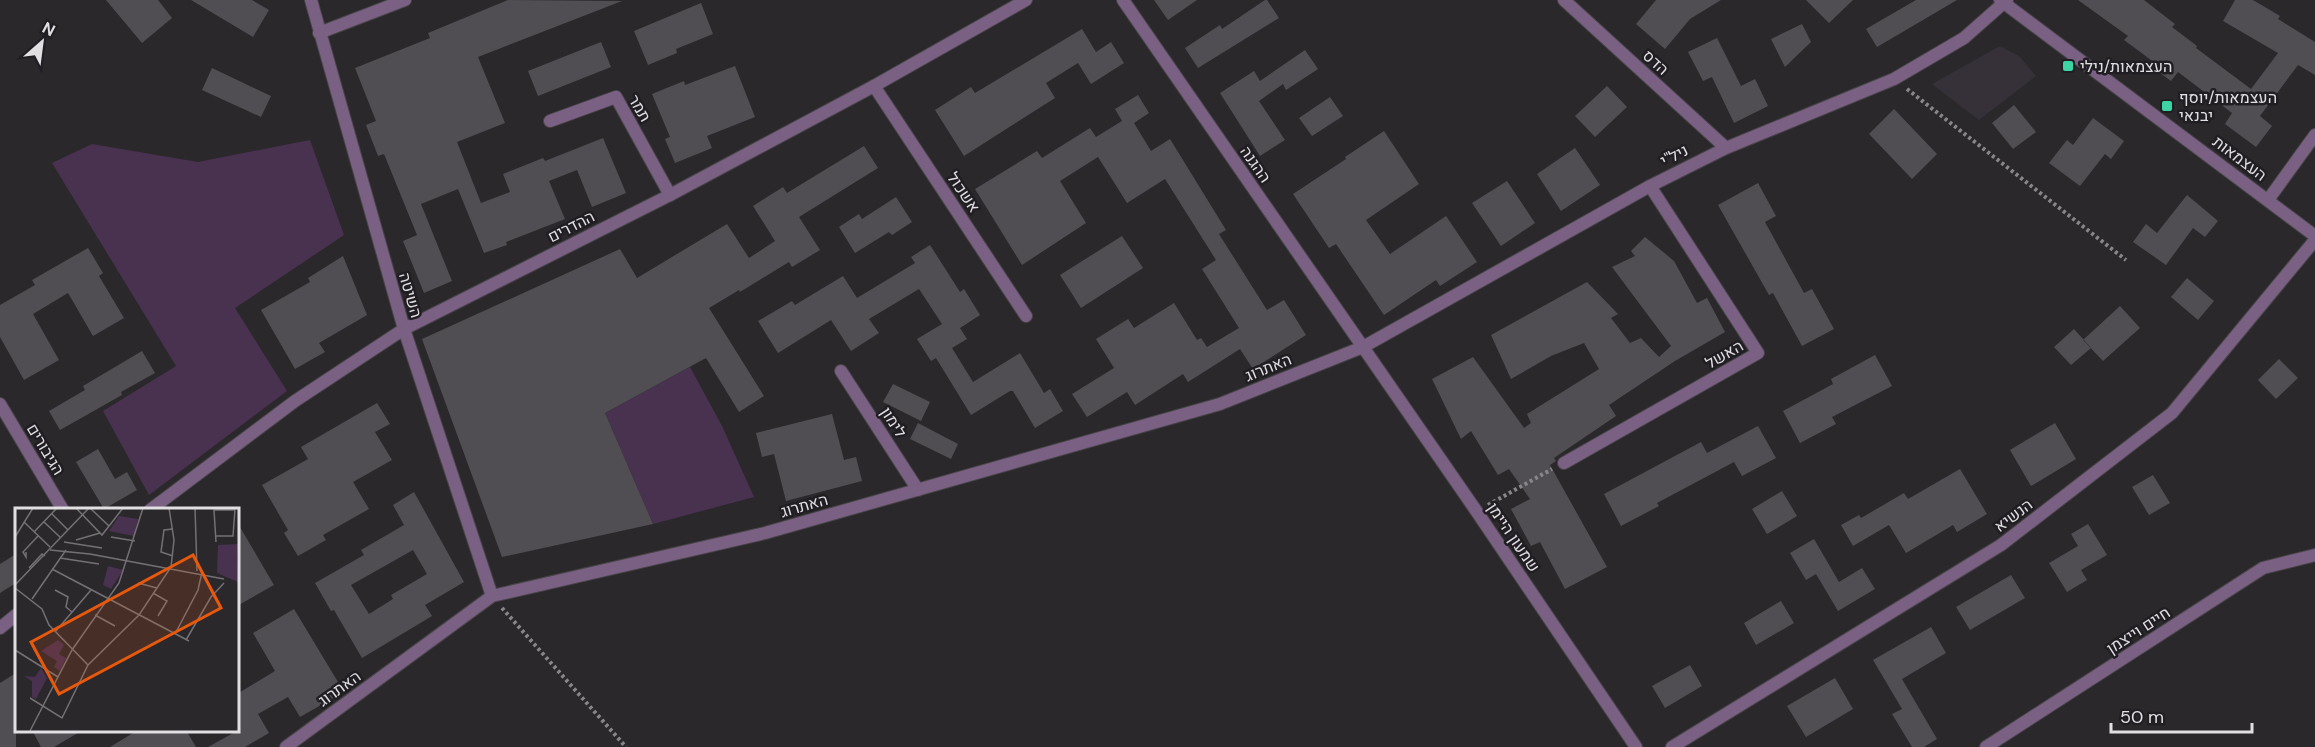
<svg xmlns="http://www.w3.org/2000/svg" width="2315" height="747" font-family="'DM Sans',Heebo,sans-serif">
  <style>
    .built { fill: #363038 }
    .green { fill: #483250 }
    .building { fill: #514e53; fill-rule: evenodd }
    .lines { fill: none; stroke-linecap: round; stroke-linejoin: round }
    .minor-casing { stroke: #484549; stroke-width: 14 }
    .tertiary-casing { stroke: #484549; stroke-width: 14 }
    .path { stroke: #888689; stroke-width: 4; stroke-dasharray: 3 3; stroke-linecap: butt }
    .minor { stroke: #7a6184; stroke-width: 12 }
    .tertiary { stroke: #7a6184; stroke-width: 12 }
    .poi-dot { fill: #3dd4a3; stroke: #211e23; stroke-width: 2 }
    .labels { text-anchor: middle; stroke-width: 5; stroke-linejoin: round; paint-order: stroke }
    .street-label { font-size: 16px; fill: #e1dfe2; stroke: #211e23 }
    .poi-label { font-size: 16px; fill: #e1dfe2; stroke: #211e23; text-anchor: start }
    .inset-road { fill: none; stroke: #747175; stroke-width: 1.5 }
    .view { fill: #e8590c; fill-opacity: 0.15; stroke: #e8590c; stroke-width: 3 }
    .inset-edge { fill: none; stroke: #e1dfe2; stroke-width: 3 }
  </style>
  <rect width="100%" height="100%" fill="#2b282c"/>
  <path class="built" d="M2000 46 2019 56 2036 76 1979 120 1932 84Z"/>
  <path class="green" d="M310 140 344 235 235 308 287 391 149 495 103 411 176 366 52 163 92 144 198 162Z
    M690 367 722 426 754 497 653 524 605 413Z"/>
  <path class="building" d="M106 0H158L172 18 142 43Z
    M191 0H252L269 10 253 37Z
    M508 0 622 1 478 57 505 123 457 142 481 203 510 192 503 174 543 158 545 161 603 138 626 193 592 207 577 170 549 181 565 219 506 242 507 245 484 253 458 189 421 204 452 281 424 293 403 241 417 235 384 154 378 156 366 125 376 121 355 68 430 38 428 33Z
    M1154 0H1197L1168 20Z
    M1265 0H1267L1279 18 1198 68 1185 48 1220 25 1222 29Z
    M1656 0H1721L1690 19 1665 49 1636 24Z
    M1806 0H1853L1829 23Z
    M1916 0H1957L1877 47 1866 29Z
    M2078 0H2144L2175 24 2172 27 2197 46 2196 48 2251 89 2278 53 2223 21 2235 0H2253L2280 16 2278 19 2315 42V75L2298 65 2260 116 2272 126 2256 147 2225 124 2232 113 2178 72 2171 81 2152 67 2155 63 2124 40 2128 36Z
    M701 3 713 34 676 49 677 53 648 65 634 31Z
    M1802 24 1811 42 1785 67 1771 39Z
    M1082 29 1096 52 1111 42 1124 63 1091 84 1078 63 1046 83 1055 98 964 156 935 110 971 87 975 93Z
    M1717 38 1741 86 1755 79 1768 106 1734 123 1712 77 1703 81 1688 52Z
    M601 42 611 67 538 96 528 71Z
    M1305 50 1318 69 1286 90 1283 84 1259 101 1285 140 1260 156 1220 93 1254 71 1260 81Z
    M735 66 755 117 707 136 712 148 675 163 665 139 670 137 652 94 684 81 685 85Z
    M212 68 271 96 261 117 202 90Z
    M1607 86 1627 107 1595 137 1575 116Z
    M1138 95 1149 113 1134 123 1151 151 1170 139 1226 230 1219 234 1267 310 1284 300 1306 335 1253 369 1240 349 1188 382 1183 374 1135 405 1127 392 1087 417 1072 394 1114 368 1096 339 1128 319 1134 328 1174 303 1197 340 1201 338 1207 347 1239 328 1202 269 1216 260 1165 179 1127 203 1098 157 1060 181 1086 223 1022 265 975 189 1037 151 1042 158 1090 128 1096 137 1122 121 1115 109Z
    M1330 97 1343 116 1312 136 1299 118Z
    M2014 105 2036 132 2013 149 1992 123Z
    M1894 109 1937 154 1912 179 1869 134Z
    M2093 118 2124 141 2111 159 2105 154 2080 186 2049 163 2067 140 2073 145Z
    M1384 131 1419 184 1366 220 1390 254 1446 216 1477 262 1440 286 1436 280 1384 315 1336 244 1329 248 1293 194 1346 159 1345 157Z
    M864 146 878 168 799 217 820 250 792 267 789 262 740 292 739 290 709 308 764 396 739 412 706 358 605 413 653 524 502 557 422 339 620 249 637 278 727 224 749 258 775 241 753 206 783 187 787 193Z
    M1575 148 1600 185 1561 211 1537 174Z
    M1507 181 1535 223 1501 246 1472 203Z
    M1758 183 1776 216 1765 222 1804 293 1812 289 1834 329 1802 346 1773 293 1769 295 1718 205Z
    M2187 195 2218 221 2205 237 2193 228 2166 265 2133 242 2146 224 2157 233Z
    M896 197 912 222 892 235 889 232 855 253 839 227 859 214 862 219Z
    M1122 236 1143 268 1081 308 1060 275Z
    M1645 237 1674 261 1697 303 1707 298 1725 332 1675 361 1609 405 1616 416 1554 458 1556 461 1550 465 1607 567 1565 589 1540 542 1531 546 1511 509 1530 499 1509 469 1498 475 1471 431 1461 439 1432 379 1473 357 1524 428 1531 423 1527 414 1599 369 1584 343 1551 356 1511 379 1491 335 1587 282 1618 314 1611 318 1630 343 1641 338 1659 357 1671 346 1612 267 1635 256 1631 251Z
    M930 245 960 292 964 289 980 315 960 328 967 339 952 348 973 382 1020 353 1044 393 1050 389 1063 411 1035 428 1013 391H1010L971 415 936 358 931 361 917 339 942 324 919 289 869 319 879 333 851 351 831 320 778 353 758 321 792 301 795 305 843 276 857 298 915 263 911 257Z
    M88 248 103 273 99 276 124 318 93 336 68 293 33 314 59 360 24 380 0 337V305L35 285 32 280Z
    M343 256 367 315 319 343 325 352 295 369 261 310 310 282 308 278Z
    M2187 278 2214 301 2198 320 2171 297Z
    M2120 306 2140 328 2103 361 2083 340Z
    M2074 329 2091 348 2071 365 2054 347Z
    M142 351 155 373 121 392 122 395 60 430 49 411 85 390 83 386Z
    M1875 355 1892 386 1832 417 1836 424 1800 443 1783 411 1833 384 1831 379Z
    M2279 359 2298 378 2276 399 2258 380Z
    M893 384 930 402 921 421 883 402Z
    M377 403 390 424 375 432 392 460 353 482 369 509 323 535 326 540 298 556 284 533 288 530 262 485 308 459 301 447Z
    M832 414 844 460 856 457 862 481 786 501 774 454 762 457 756 433Z
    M918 423 958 444 951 459 910 439Z
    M2055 423 2076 459 2031 486 2010 450Z
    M1758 426 1776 458 1742 476 1734 462 1657 503 1659 506 1621 526 1604 494 1701 442 1707 453Z
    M98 449 115 479 127 472 137 490 104 509 76 462Z
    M1960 469 1987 514 1957 532 1953 525 1906 553 1889 525 1853 546 1841 525 1859 515 1861 518 1904 493 1908 499Z
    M2153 475 2170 503 2149 515 2132 487Z
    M1782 491 1797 516 1767 534 1752 509Z
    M414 492 464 582 425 605 432 616 362 658 334 610 331 611 315 583 364 555 361 550 404 525 393 505ZM413 550 427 574 391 595 393 599 369 614 351 585Z
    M237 522 274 585 237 606Z
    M2088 524 2107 555 2081 570 2087 580 2067 592 2049 563 2078 546 2071 534Z
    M1814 539 1839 582 1862 568 1875 589 1838 611 1816 574 1806 580 1790 553Z
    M16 554V583L0 593V564Z
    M2011 575 2025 598 1970 630 1956 607Z
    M1781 601 1794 623 1756 645 1744 623Z
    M294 609 344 692 300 717 288 697 258 714 269 733 245 747H208L237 731V694L275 671 253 633Z
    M1931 627 1946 653 1902 679 1937 739 1924 747H1912L1892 714 1902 709 1873 660Z
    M1690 665 1702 686 1665 708 1652 686Z
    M16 673V747H0V683Z
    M1835 678 1853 709 1806 737 1787 706Z
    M32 730H83L54 747H41Z
    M138 730H186L196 747H110Z"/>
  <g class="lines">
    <defs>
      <path id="minor" d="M311 0 404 329 492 596
        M1123 0 1477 512 1636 747
        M1564 0 1726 148
        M319 33 405 0
        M874 86 1026 316
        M550 121 616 97 670 195
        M2268 200 2315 135
        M841 371 918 490
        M1564 463 1758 353 1650 186
        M0 628 16 615
        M286 747 492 596 765 533 1220 404 1363 347 1650 186 1726 148 1894 79 1964 38 2007 0
        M1672 747 2001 545 2172 413 2315 240
        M1986 747 2263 568 2315 555"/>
      <path id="tertiary" d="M2000 0 2315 236
        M0 404 63 510
        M150 510 295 401 404 329 670 195 874 86 1026 0"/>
    </defs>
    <use href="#minor" class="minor-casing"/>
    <use href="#tertiary" class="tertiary-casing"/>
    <path class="path" d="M1907 89 2126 260
      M1488 505 1552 469
      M502 608 626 747"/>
    <use href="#minor" class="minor"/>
    <use href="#tertiary" class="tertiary"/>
  </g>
  <g class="poi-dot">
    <rect x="2062" y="60" width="12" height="12" rx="3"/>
    <rect x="2161" y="100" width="12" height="12" rx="3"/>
  </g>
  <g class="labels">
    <g class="street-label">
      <text transform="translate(1656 62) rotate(42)" y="6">הדס</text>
      <text transform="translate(640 108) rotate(59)" y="6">תמר</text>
      <text transform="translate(1674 155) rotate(-27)" y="6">ניל"י</text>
      <text transform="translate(2240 158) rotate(37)" y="6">העצמאות</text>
      <text transform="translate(1256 164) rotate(55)" y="6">ההגנה</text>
      <text transform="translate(964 192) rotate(56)" y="6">אשכול</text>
      <text transform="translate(571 226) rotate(-27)" y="6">ההדרים</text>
      <text transform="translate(411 295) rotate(74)" y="6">השיטה</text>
      <text transform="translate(1724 354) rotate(-30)" y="6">האשל</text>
      <text transform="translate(1268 367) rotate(-22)" y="6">האתרוג</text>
      <text transform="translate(894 422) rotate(57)" y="6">לימון</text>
      <text transform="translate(46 449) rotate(59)" y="6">הגיבורים</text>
      <text transform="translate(804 505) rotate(-16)" y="6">האתרוג</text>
      <text transform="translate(2013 515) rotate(-37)" y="6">הנשיא</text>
      <text transform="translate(1514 537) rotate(56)" y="6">שמעון היימן</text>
      <text transform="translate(2138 630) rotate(-33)" y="6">חיים וייצמן</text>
      <text transform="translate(339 688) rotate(-36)" y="6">האתרוג</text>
    </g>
    <g class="poi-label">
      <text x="2080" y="72">העצמאות/נילי</text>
      <text x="2179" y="103">העצמאות/יוסף<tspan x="2179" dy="18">יבנאי</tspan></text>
    </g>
  </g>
  <g transform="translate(15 508)">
    <rect width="224" height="224" fill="#2b282c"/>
    <path d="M104 8 123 11 119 28 94 23ZM223 36 222 50 223 74 202 65 203 37ZM93 58 108 62 96 81 88 77ZM43 132 49 137 44 146 51 150 45 163 39 159 42 153 26 143ZM26 160 32 170 21 191 17 189V173L9 168 20 169Z" fill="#483250"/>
    <path class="inset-road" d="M61 0 87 27 108 0M75 0 94 18M180 0 182 63M37 6 53 22M9 14 35 39M29 14 46 30M158 21 149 22 146 44 158 48M19 24 42 0M201 28H218L220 1M0 29 18 0M96 29 120 33M61 32 85 25M49 34 87 40M201 34 199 2H220M35 42 75 46 209 71M11 44V49L8 44 23 28M45 50 84 56M14 60 27 46 30 48M37 61 174 133M123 75 142 80M0 77 74 0M0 80 27 101 34 117 73 157M40 82 53 89 51 99 57 104M138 85 152 93 143 108M17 91 51 42M80 107 100 118M40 124 76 82M160 126 183 82 187 64M171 132 196 89 209 75M0 142 43 169M15 190 47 210 73 157 124 107 156 59 159 32 154 0M15 223 57 142 104 75 128 0"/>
    <path class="view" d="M178 47 206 100 44 186 16 134Z"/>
    <rect width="224" height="224" class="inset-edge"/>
  </g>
  <g transform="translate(42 42) rotate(28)" stroke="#211e23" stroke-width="4.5" paint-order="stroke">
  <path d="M0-4.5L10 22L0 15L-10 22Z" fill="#e1dfe2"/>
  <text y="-9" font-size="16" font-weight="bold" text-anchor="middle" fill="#e1dfe2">N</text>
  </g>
  <path d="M2111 723v9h141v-9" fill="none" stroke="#e1dfe2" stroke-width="3"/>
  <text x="2120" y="723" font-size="18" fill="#e1dfe2" stroke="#211e23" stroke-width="4.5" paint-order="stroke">50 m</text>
</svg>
